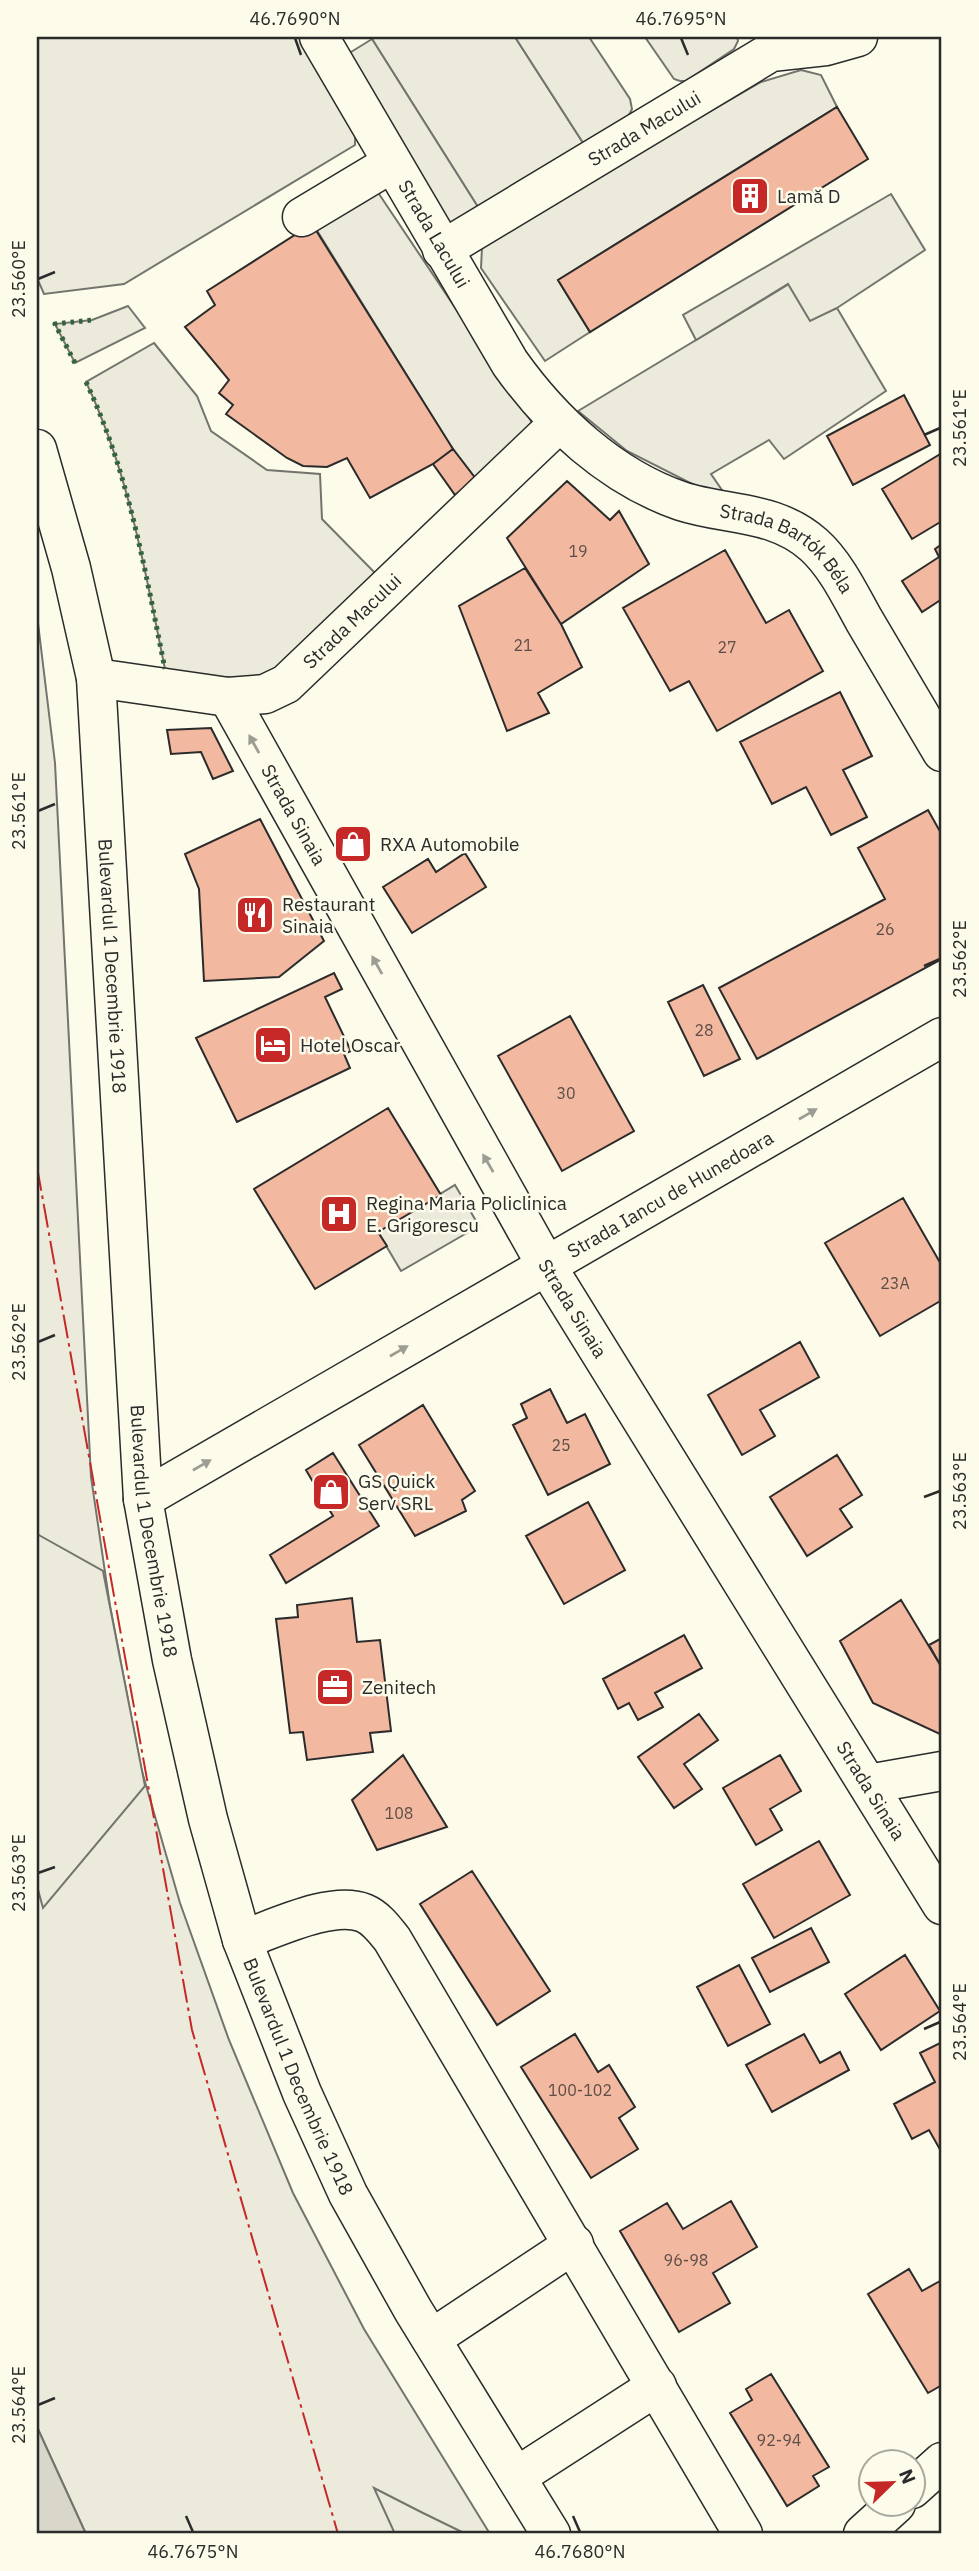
<svg xmlns="http://www.w3.org/2000/svg" width="979" height="2571" font-family="'IBM Plex Sans',sans-serif">
  <style>
    .green { fill: #ecebdb; stroke: #74746e; stroke-width: 2 }
    .parking { fill: #eceadb; stroke: #74746e; stroke-width: 2 }
    .water { fill: #d8d7c9; stroke: #74746e; stroke-width: 2 }
    .building { fill: #f2b8a0; stroke: #2b2b2b; stroke-width: 2 }
    .lines { fill: none; stroke-linecap: round; stroke-linejoin: round }
    .minor-casing { stroke: #2b2b2b; stroke-width: 41 }
    .major-casing { stroke: #2b2b2b; stroke-width: 41 }
    .minor { stroke: #fdfbea; stroke-width: 38 }
    .major { stroke: #fdfbea; stroke-width: 38 }
    .hedge { stroke: #34623c; stroke-width: 5; stroke-dasharray: 3.5 5; stroke-linecap: butt }
    .power { stroke: #c62828; stroke-width: 2; stroke-dasharray: 24 5 3.5 5; stroke-linecap: butt }
    .oneway { fill: #9e9d94 }
    .ticks { fill: none; stroke: #2b2b2b; stroke-width: 2.5 }
    .labels { text-anchor: middle; stroke-width: 5; stroke-linejoin: round; paint-order: stroke }
    .number-label { font-size: 16px; fill: #5d4e48 }
    .street-label { font-size: 19px; fill: #2b2b2b; stroke: #fdfbea }
    .poi-label { font-size: 19px; fill: #2b2b2b; stroke: #fdfbea; text-anchor: start }
    .neatline { fill: none; stroke: #2b2b2b; stroke-width: 2.5 }
    .ticks-label { font-size: 18px; text-anchor: middle; fill: #2b2b2b }
  </style>
  <rect width="100%" height="100%" fill="#fdfbea"/>
  <path class="green" d="M37 37H319L356 100 355 145 124 284 44 294 37 278Z
    M376 37H515L587 149 483 215 372 39Z
    M801 70 821 75 837 107 558 280 590 332 545 361 481 268 482 247 491 238 761 82Z
    M373 185 531 421V429L476 479 450 445 313 224Z
    M789 284 810 320 837 308 886 391 784 459 769 440 711 474 724 493H710L627 451 578 411Z
    M128 306 145 328 75 363 55 324 92 320Z
    M154 343 197 396 211 431 267 470 320 474 322 519 377 575 282 672 256 684 165 669C145 571 129 473 86 382Z
    M37 615 55 763 91 1477 110 1606 141 1768 180 1903 229 2040 293 2193 364 2329 490 2534H86L37 2427Z"/>
  <path class="parking" d="M515 37H589L630 99 632 109 627 119 587 149Z
    M645 37H737L738 41 734 49 686 81H680L674 79Z
    M372 39 483 215 450 237 343 57Z
    M891 194 925 250 837 308 810 321 788 284 696 340 683 315Z
    M455 1185 479 1226 401 1271 378 1232Z
    M37 1534 103 1571 145 1786 43 1908 37 1886Z
    M374 2488 421 2512 466 2534H395Z"/>
  <path class="water" d="M37 2427 86 2534H37Z"/>
  <path class="building" d="M837 107 868 159 590 332 558 280Z
    M312 224 453 449 433 464 370 498 347 458 327 467 303 466 287 458 226 414 233 405 219 393 229 380 185 327 215 305 207 291Z
    M904 395 930 445 853 485 827 436Z
    M453 449 476 479 455 495 433 464Z
    M942 453V521L912 539 882 489Z
    M567 481 610 520 619 511 649 564 561 624 507 538Z
    M942 544V599L922 612 902 581 939 557 935 549Z
    M725 550 766 623 789 610 823 671 717 731 689 681 670 691 623 608Z
    M525 568 561 624 582 667 538 693 549 713 507 731 459 606Z
    M840 692 872 756 843 770 867 817 831 835 806 787 772 804 740 742Z
    M211 728 233 771 213 779 201 752 171 754 167 730Z
    M928 810 942 835V959L757 1059 719 988 885 899 858 848Z
    M260 819 324 941 279 977 204 981 199 889 185 854Z
    M465 853 486 887 412 933 383 887 428 859 436 872Z
    M334 973 342 989 325 997 351 1051 344 1054 350 1068 237 1122 196 1038Z
    M703 985 740 1059 704 1076 668 1002Z
    M570 1016 634 1131 562 1171 498 1056Z
    M388 1108 441 1195 378 1232 387 1246 315 1289 254 1189Z
    M903 1198 942 1266V1300L880 1336 825 1243Z
    M800 1342 819 1377 760 1410 775 1436 742 1455 708 1395Z
    M550 1389 567 1423 585 1414 610 1464 548 1495 513 1425 527 1418 521 1404Z
    M423 1405 475 1491 462 1500 466 1511 415 1536 359 1445Z
    M333 1453 379 1526 286 1583 270 1555 333 1516 306 1470Z
    M837 1455 862 1495 840 1509 852 1527 807 1556 770 1497Z
    M588 1502 625 1570 564 1604 526 1536Z
    M352 1598 357 1642 380 1640 391 1731 370 1733 373 1752 307 1760 303 1732 290 1733 276 1619 298 1617 297 1605Z
    M901 1600 942 1668V1735L873 1703 840 1641Z
    M684 1635 702 1668 655 1693 663 1707 638 1720 629 1703 618 1709 603 1679Z
    M942 1638V1668L929 1645Z
    M699 1714 718 1740 684 1764 702 1789 674 1808 638 1757Z
    M403 1755 447 1827 377 1850 352 1800Z
    M780 1755 801 1791 770 1809 782 1830 756 1845 723 1788Z
    M819 1841 850 1895 774 1938 743 1884Z
    M472 1871 550 1991 497 2025 420 1904Z
    M811 1928 829 1962 770 1992 752 1958Z
    M905 1955 940 2011 881 2050 845 1994Z
    M739 1965 770 2024 728 2046 697 1987Z
    M575 2034 598 2072 609 2065 635 2107 619 2118 638 2149 591 2178 521 2067Z
    M804 2034 820 2063 840 2052 849 2070 772 2112 746 2065Z
    M942 2042V2153L929 2130 912 2139 894 2104 935 2082 920 2053Z
    M731 2201 757 2247 713 2273 730 2303 679 2332 620 2231 667 2203 683 2229Z
    M909 2269 922 2291 940 2281 942 2284V2385L928 2393 868 2294Z
    M771 2374 829 2467 813 2476 819 2486 787 2506 730 2413 752 2400 746 2389Z"/>
  <g class="lines">
    <defs>
      <g id="minor">
        <path id="s1" d="M319 37 510 363C552 422 611 477 681 501 727 516 775 510 814 545 836 565 850 595 864 620 890 664 916 708 942 752"/>
        <path d="M302 217 392 163"/>
        <path id="s2" d="M442 250 771 52 826 46 858 37"/>
        <path id="s3" d="M96 678 228 697 265 694 286 684 559 423"/>
        <path id="s4" d="M228 697 546 1265 942 1905"/>
        <path id="s5" d="M143 1499 942 1037"/>
        <path d="M868 1784 942 1771"/>
        <path d="M242 1940C274 1929 332 1900 364 1913 376 1918 384 1929 392 1939L743 2534"/>
        <path d="M431 2339 574 2244"/>
        <path d="M516 2477 657 2386"/>
        <path d="M912 2489 942 2462"/>
        <path d="M863 2534 896 2504"/>
      </g>
      <g id="major">
        <path id="s6" d="M37 449 71 568 96 678 143 1499 172 1660 208 1819 242 1940 302 2093 348 2194 413 2310 551 2534"/>
      </g>
    </defs>
    <use href="#minor" class="minor-casing"/>
    <use href="#major" class="major-casing"/>
    <use href="#minor" class="minor"/>
    <use href="#major" class="major"/>
    <path class="hedge" d="M75 363 55 324 92 320
      M86 382C129 473 145 571 165 669"/>
    <path class="power" d="M37 1167 192 2030 338 2534"/>
  </g>
  <defs><path id="oneway-solid" d="M-6-.8H1V-3.2L6.5 0L1 3.2V.8H-6Z" transform="scale(1.75)"/></defs>
  <g class="oneway">
    <use href="#oneway-solid" transform="translate(254 744) rotate(-119)"/>
    <use href="#oneway-solid" transform="translate(377 965) rotate(-119)"/>
    <use href="#oneway-solid" transform="translate(808 1114) rotate(-30)"/>
    <use href="#oneway-solid" transform="translate(488 1163) rotate(-120)"/>
    <use href="#oneway-solid" transform="translate(399 1351) rotate(-30)"/>
    <use href="#oneway-solid" transform="translate(202 1465) rotate(-30)"/>
  </g>
  <path class="ticks" d="M295 38 301 55M681 38 688 55M38 279 55 272M924 435 940 428M38 811 55 804M924 966 940 959M38 1342 55 1335M924 1497 940 1491M38 1873 55 1867M924 2029 940 2022M38 2405 55 2398M186 2516 193 2532M573 2516 580 2532"/>
  <defs>
    <symbol id="building-square" viewBox="-11 -11 22 22"><rect x="-9" y="-9" width="18" height="18" rx="4" fill="#c62828" stroke="#fdfbea"/><path d="M-4-6H4V6H1V3H-1V6H-4ZM-2.5-4.3h1.7v1.8h-1.7ZM.8-4.3h1.7v1.8H.8ZM-2.5-1h1.7V.8h-1.7ZM.8-1h1.7V.8H.8Z" fill="#fff"/></symbol>
    <symbol id="shop-square" viewBox="-11 -11 22 22"><rect x="-9" y="-9" width="18" height="18" rx="4" fill="#c62828" stroke="#fdfbea"/><path d="M-5-2.5h2.3a2.7 3.5 0 0 1 5.4 0H5L5.5 6h-11ZM-1.5-2.5h3a1.5 2.3 0 0 0-3 0Z" fill="#fff"/></symbol>
    <symbol id="restaurant-square" viewBox="-11 -11 22 22"><rect x="-9" y="-9" width="18" height="18" rx="4" fill="#c62828" stroke="#fdfbea"/><path d="M-5-6h1v4h1v-4h1v4h1v-4h1v5L-1.5 .5V6h-2V.5L-5-1ZM5-6V6H3V1.5H1.5Q1.5-4 5-6Z" fill="#fff"/></symbol>
    <symbol id="hotel-square" viewBox="-11 -11 22 22"><rect x="-9" y="-9" width="18" height="18" rx="4" fill="#c62828" stroke="#fdfbea"/><path d="M-6-4.5h1.5V1H6V5H4.5V3h-9V5H-6ZM-4 0a1.8 1.8 0 1 1 3.6 0ZM.5 0V-2.5h3Q6-2.5 6 0Z" fill="#fff"/></symbol>
    <symbol id="hospital-square" viewBox="-11 -11 22 22"><rect x="-9" y="-9" width="18" height="18" rx="4" fill="#c62828" stroke="#fdfbea"/><path d="M-5-5h3v3.5h4V-5h3V5h-3V1.5h-4V5h-3Z" fill="#fff"/></symbol>
    <symbol id="office-square" viewBox="-11 -11 22 22"><rect x="-9" y="-9" width="18" height="18" rx="4" fill="#c62828" stroke="#fdfbea"/><path d="M-6-3h4V-5.5h4V-3h4V5H-6ZM-1-4.5V-3h2v-1.5ZM-6 0V1H6V0Z" fill="#fff"/></symbol>
  </defs>
  <g fill-rule="evenodd">
    <use href="#building-square" x="728" y="174" width="44" height="44"/>
    <use href="#shop-square" x="331" y="822" width="44" height="44"/>
    <use href="#restaurant-square" x="233" y="893" width="44" height="44"/>
    <use href="#hotel-square" x="251" y="1023" width="44" height="44"/>
    <use href="#hospital-square" x="317" y="1192" width="44" height="44"/>
    <use href="#shop-square" x="309" y="1470" width="44" height="44"/>
    <use href="#office-square" x="313" y="1665" width="44" height="44"/>
  </g>
  <g class="labels">
    <g class="number-label">
      <text x="578" y="557">19</text>
      <text x="523" y="651">21</text>
      <text x="727" y="653">27</text>
      <text x="885" y="935">26</text>
      <text x="704" y="1036">28</text>
      <text x="566" y="1099">30</text>
      <text x="895" y="1289">23A</text>
      <text x="561" y="1451">25</text>
      <text x="399" y="1819">108</text>
      <text x="580" y="2096">100-102</text>
      <text x="686" y="2266">96-98</text>
      <text x="779" y="2446">92-94</text>
    </g>
    <g class="street-label">
      <text dy="7" stroke="none"><textPath href="#s2" startOffset="236">Strada Macului</textPath></text>
      <text dy="7" stroke="none"><textPath href="#s1" startOffset="228">Strada Lacului</textPath></text>
      <text dy="7" stroke="none"><textPath href="#s1" startOffset="721">Strada Bartók Béla</textPath></text>
      <text dy="7" stroke="none"><textPath href="#s3" startOffset="285">Strada Macului</textPath></text>
      <text dy="7" stroke="none"><textPath href="#s4" startOffset="135">Strada Sinaia</textPath></text>
      <text dy="7" stroke="none"><textPath href="#s6" startOffset="525">Bulevardul 1 Decembrie 1918</textPath></text>
      <text dy="7" stroke="none"><textPath href="#s5" startOffset="609">Strada Iancu de Hunedoara</textPath></text>
      <text dy="7" stroke="none"><textPath href="#s4" startOffset="702">Strada Sinaia</textPath></text>
      <text dy="7" stroke="none"><textPath href="#s6" startOffset="1092">Bulevardul 1 Decembrie 1918</textPath></text>
      <text dy="7" stroke="none"><textPath href="#s4" startOffset="1269">Strada Sinaia</textPath></text>
      <text dy="7" stroke="none"><textPath href="#s6" startOffset="1659">Bulevardul 1 Decembrie 1918</textPath></text>
    </g>
    <g class="poi-label">
      <text x="777" y="203">Lamă D</text>
      <text x="380" y="851">RXA Automobile</text>
      <text x="282" y="911">Restaurant<tspan x="282" dy="22">Sinaia</tspan></text>
      <text x="300" y="1052">Hotel Oscar</text>
      <text x="366" y="1210">Regina Maria Policlinica<tspan x="366" dy="22">E. Grigorescu</tspan></text>
      <text x="358" y="1488">GS Quick<tspan x="358" dy="22">Serv SRL</tspan></text>
      <text x="362" y="1694">Zenitech</text>
    </g>
  </g>
  <rect width="979" height="2571" fill="none" stroke="#fdfbea" stroke-width="77"/>
  <g transform="translate(892 2483) rotate(67)"><circle r="33" fill="#fdfbea" stroke="#a9a89e" stroke-width="2"/>
  <path d="M0-5L12 26L0 18L-12 26Z" fill="#c62828"/>
  <text y="-10" font-size="19" font-weight="bold" text-anchor="middle" fill="#2b2b2b">N</text>
  </g>
  <rect x="38" y="38" width="902" height="2494" class="neatline"/>
  <g class="ticks-label">
    <text x="295" y="25">46.7690°N</text>
    <text x="681" y="25">46.7695°N</text>
    <text transform="translate(19 279) rotate(-90)" y="6">23.560°E</text>
    <text transform="translate(960 428) rotate(-90)" y="6">23.561°E</text>
    <text transform="translate(19 811) rotate(-90)" y="6">23.561°E</text>
    <text transform="translate(960 959) rotate(-90)" y="6">23.562°E</text>
    <text transform="translate(19 1342) rotate(-90)" y="6">23.562°E</text>
    <text transform="translate(960 1491) rotate(-90)" y="6">23.563°E</text>
    <text transform="translate(19 1873) rotate(-90)" y="6">23.563°E</text>
    <text transform="translate(960 2022) rotate(-90)" y="6">23.564°E</text>
    <text transform="translate(19 2405) rotate(-90)" y="6">23.564°E</text>
    <text x="193" y="2558">46.7675°N</text>
    <text x="580" y="2558">46.7680°N</text>
  </g>
</svg>
